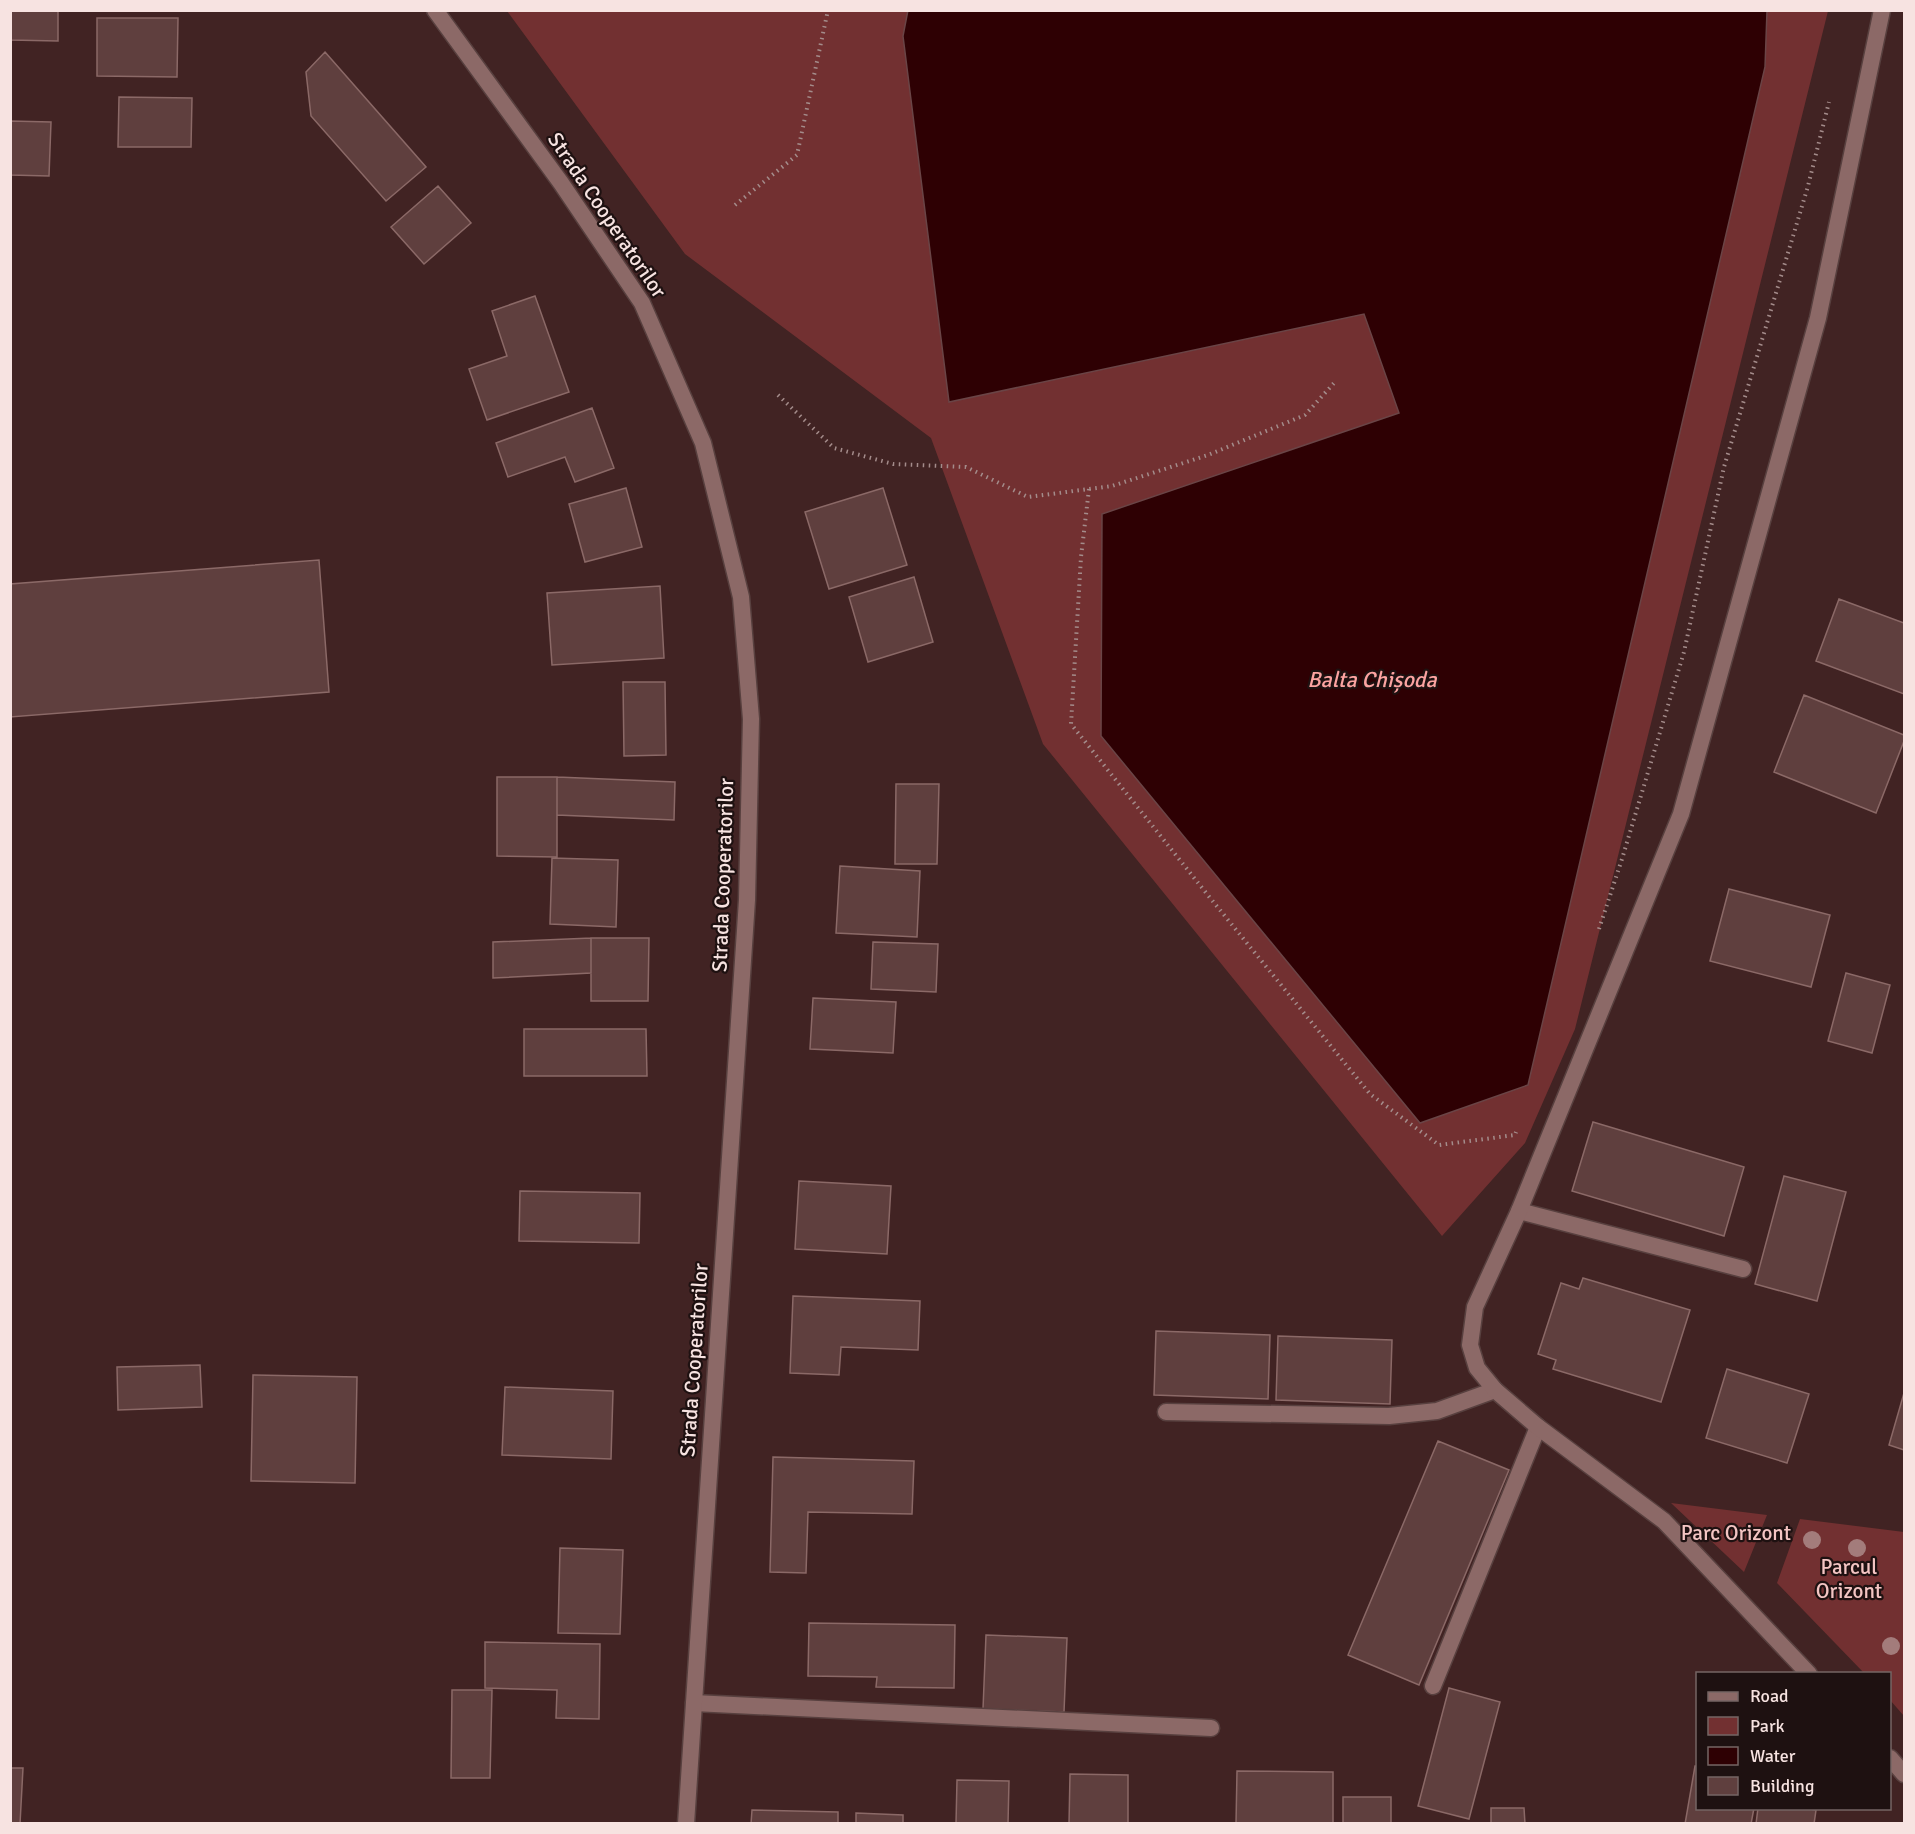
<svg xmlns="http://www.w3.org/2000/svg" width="1915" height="1834" font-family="Signika,sans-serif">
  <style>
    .green { fill: #723031 }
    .water { fill: #2e0003; stroke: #6a4446; stroke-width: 1.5 }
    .building { fill: #5f3f3e; stroke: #8b6967; stroke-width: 1.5 }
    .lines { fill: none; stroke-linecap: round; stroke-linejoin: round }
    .service-casing { stroke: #58403f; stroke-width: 19 }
    .minor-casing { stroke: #58403f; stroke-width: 19 }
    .path { stroke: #a48c8b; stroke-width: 4; stroke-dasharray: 1.5 4.5; stroke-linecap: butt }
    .service { stroke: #8c6967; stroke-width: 16 }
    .minor { stroke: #8c6967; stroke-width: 16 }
    .tree { fill: #a37c7b }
    .labels { text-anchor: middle; stroke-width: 4.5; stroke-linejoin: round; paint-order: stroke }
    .street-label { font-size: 21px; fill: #f7e3e1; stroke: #1e1111 }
    .park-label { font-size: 21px; fill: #f4c5c3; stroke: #1e1111 }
    .water-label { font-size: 22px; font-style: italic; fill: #fca3a1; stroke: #1e1111 }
  </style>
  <rect width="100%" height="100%" fill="#412323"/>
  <path class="green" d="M507 11H1828L1575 1029 1525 1143 1442 1236 1043 744 931 438 685 254Z
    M1671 1503 1767 1515 1744 1572Z
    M1800 1519 1904 1532V1716L1890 1700V1674L1864 1673 1777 1583Z"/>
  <path class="water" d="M908 10 1767 11 1765 67 1528 1085 1420 1123 1101 736 1102 514 1399 413 1364 314 949 402 903 36Z"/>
  <path class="building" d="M10 10H58V41L10 40Z
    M97 18H178L177 77 97 76Z
    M325 52 426 167 386 201 311 116 306 72Z
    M119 97 192 98 191 147H118Z
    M10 121 51 122 49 176 10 175Z
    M438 186 471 223 424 264 391 227Z
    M535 296 569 392 487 420 469 369 507 356 492 311Z
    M592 408 614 468 575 482 565 457 508 477 496 443Z
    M626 488 642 547 585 562 569 504Z
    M883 488 907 565 829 589 805 512Z
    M319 560 329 692 10 717V584Z
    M914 577 933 642 868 662 849 597Z
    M660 586 664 658 552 665 547 593Z
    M1839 599 1904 623V694L1816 661Z
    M623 682H665L666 755 624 756Z
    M1804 695 1904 735V741L1876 813 1774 772Z
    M497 777H557V857L497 856Z
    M557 777 675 782 674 820 557 815Z
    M896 784H939L937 864H895Z
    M552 858 618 860 616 927 550 924Z
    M840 866 920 871 917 937 836 933Z
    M1729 889 1830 915 1811 987 1710 961Z
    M591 938H649L648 1001H591Z
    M591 938V973L493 978V942Z
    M873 942 938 944 936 992 871 989Z
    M1846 973 1890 985 1872 1053 1828 1041Z
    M813 998 896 1002 893 1053 810 1049Z
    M524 1029H646L647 1076H524Z
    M1593 1122 1744 1167 1724 1236 1572 1191Z
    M1784 1176 1846 1192 1817 1301 1755 1284Z
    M799 1181 891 1186 887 1254 795 1249Z
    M520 1191 640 1193 639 1243 519 1241Z
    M1583 1278 1690 1310 1661 1402 1553 1369 1556 1360 1538 1354 1561 1283 1579 1289Z
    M793 1296 920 1301 918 1350 841 1347 839 1375 790 1373Z
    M1156 1331 1270 1335 1268 1399 1154 1395Z
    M1278 1336 1392 1340 1390 1404 1276 1400Z
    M200 1365 202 1407 118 1410 117 1367Z
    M1727 1369 1809 1394 1787 1463 1706 1438Z
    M253 1375 357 1377 355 1483 251 1481Z
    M505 1387 613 1391 611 1459 502 1455Z
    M1904 1393V1450L1889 1445Z
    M1438 1441 1509 1470 1419 1685 1348 1655Z
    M773 1457 914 1461 912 1514 808 1512 806 1573 770 1572Z
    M560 1548 623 1550 620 1634 558 1633Z
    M809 1623 955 1625 954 1688 876 1687 877 1677 808 1676Z
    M986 1635 1067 1638 1064 1712 983 1709Z
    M485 1642 600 1644 599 1719 556 1718 557 1690 485 1688Z
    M1449 1688 1500 1702 1469 1819 1418 1806Z
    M452 1690H492L490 1778H451Z
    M1695 1766H1698V1808H1754L1751 1824H1685Z
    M10 1768H23L20 1824H10Z
    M1237 1771 1333 1772V1824H1236Z
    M1070 1774 1128 1775V1824H1069Z
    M957 1780 1009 1781 1008 1824H956Z
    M1343 1797H1391V1824H1343Z
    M1491 1808H1524L1525 1824H1491Z
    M1758 1808H1804L1816 1810 1814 1824H1756Z
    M752 1810 838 1812V1824H751Z
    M856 1813 903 1815V1824H856Z"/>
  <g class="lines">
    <defs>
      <path id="service" d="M1519 1211 1743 1269
        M1166 1412 1389 1416 1437 1411 1495 1390
        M1433 1686 1538 1427
        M694 1703 1211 1728"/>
      <path id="minor" d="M435 10 561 183 642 303 703 443 741 597 751 719 747 900 686 1824
        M1809 1674 1664 1521 1538 1427 1495 1390 1477 1368 1470 1345 1475 1307 1519 1211 1681 814 1818 318 1882 10
        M1890 1758 1904 1774"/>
    </defs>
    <use href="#service" class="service-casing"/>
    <use href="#minor" class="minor-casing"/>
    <path class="path" d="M735 205 797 155 828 10
      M778 395 834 448 893 464 966 467 1028 497 1112 486 1208 455 1305 415 1334 383
      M1089 489 1081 557 1071 724 1211 899 1370 1094 1439 1145 1515 1135 1516 1132
      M1599 929 1622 859 1684 652 1724 467 1808 186 1829 102"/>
    <use href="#service" class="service"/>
    <use href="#minor" class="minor"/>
  </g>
  <g class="tree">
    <circle cx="1812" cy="1540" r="9"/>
    <circle cx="1857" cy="1548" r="9"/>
    <circle cx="1891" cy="1646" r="9"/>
  </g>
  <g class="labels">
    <g class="street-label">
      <text transform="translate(607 215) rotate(56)" y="7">Strada Cooperatorilor</text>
      <text transform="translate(723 875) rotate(-88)" y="7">Strada Cooperatorilor</text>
      <text transform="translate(694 1360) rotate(-86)" y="7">Strada Cooperatorilor</text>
    </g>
    <g class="park-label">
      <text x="1736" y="1540">Parc Orizont</text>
      <text x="1849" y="1574">Parcul<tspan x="1849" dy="24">Orizont</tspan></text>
    </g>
    <g class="water-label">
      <text x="1372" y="687">Balta Chișoda</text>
    </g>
  </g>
  <rect width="1915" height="1834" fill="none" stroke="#f7e3e1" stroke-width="24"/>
  <rect x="1696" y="1672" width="195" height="138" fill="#1e1111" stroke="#756564" stroke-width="1.5"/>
  <rect x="1708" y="1692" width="30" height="9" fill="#8c6967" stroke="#756564" stroke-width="1.5"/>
  <text x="1750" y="1702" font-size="18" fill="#f7e3e1">Road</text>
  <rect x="1708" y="1717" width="30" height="18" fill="#723031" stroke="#756564" stroke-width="1.5"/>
  <text x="1750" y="1732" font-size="18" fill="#f7e3e1">Park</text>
  <rect x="1708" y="1747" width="30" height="18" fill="#2e0003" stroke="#756564" stroke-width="1.5"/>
  <text x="1750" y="1762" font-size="18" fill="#f7e3e1">Water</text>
  <rect x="1708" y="1777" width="30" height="18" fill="#5f3f3e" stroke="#756564" stroke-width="1.5"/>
  <text x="1750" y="1792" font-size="18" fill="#f7e3e1">Building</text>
</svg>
